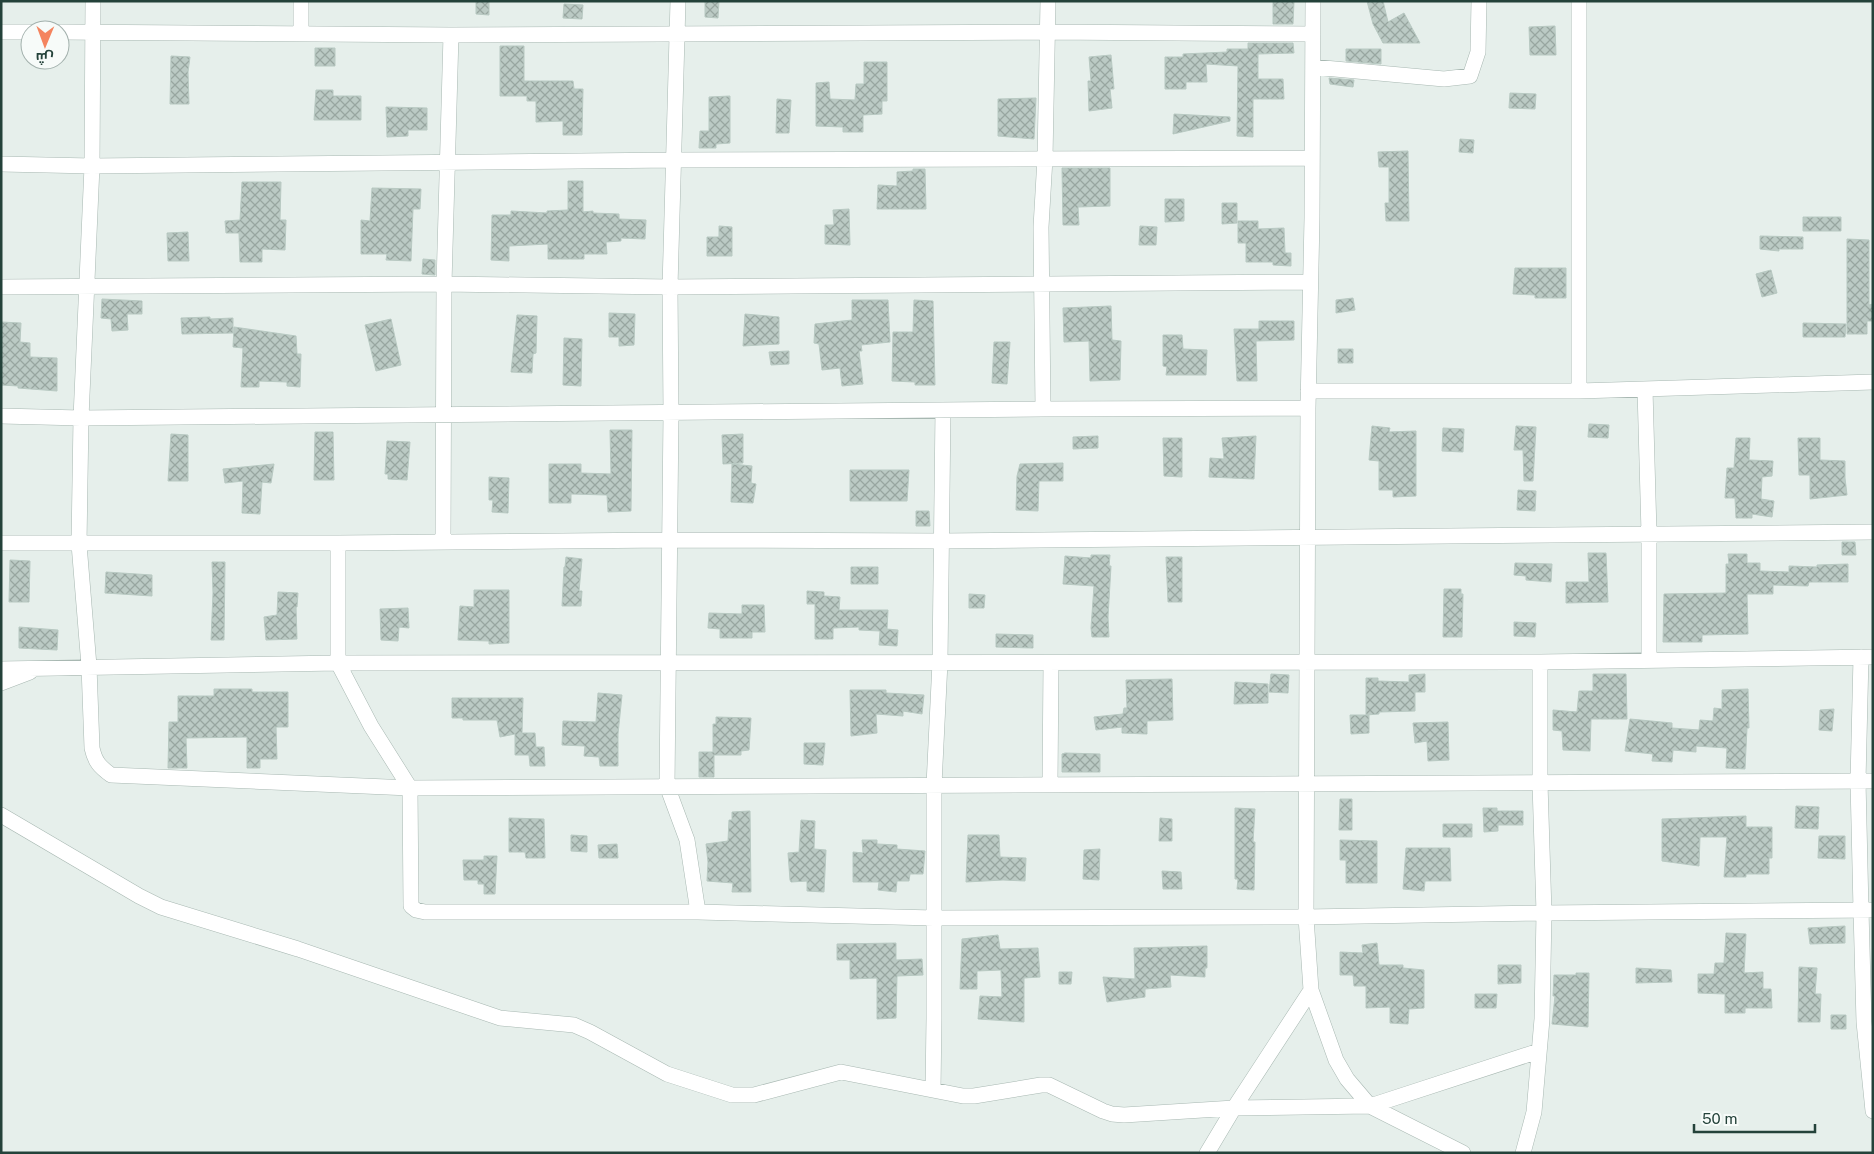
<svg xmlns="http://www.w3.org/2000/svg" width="1874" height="1154" font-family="'Public Sans',Cairo,sans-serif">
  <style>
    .building { fill: url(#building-cross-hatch); stroke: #b8c9c2 }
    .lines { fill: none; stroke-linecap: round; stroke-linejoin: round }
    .minor-casing { stroke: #a8b8b2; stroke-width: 16 }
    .minor { stroke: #fff; stroke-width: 15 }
  </style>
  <defs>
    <pattern id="building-cross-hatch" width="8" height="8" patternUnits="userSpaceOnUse" patternTransform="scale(1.25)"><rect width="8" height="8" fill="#bbcac4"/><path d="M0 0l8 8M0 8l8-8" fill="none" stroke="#98a6a0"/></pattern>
  </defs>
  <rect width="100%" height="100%" fill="#e6efeb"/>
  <path class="building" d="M476 1H489V15L476 14Z
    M705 1H719L718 18 705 17Z
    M1273 1H1294L1293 24H1273Z
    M1367 1H1383L1388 22 1404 13 1420 43H1383L1373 24Z
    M564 4 583 5 582 19 563 18Z
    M1555 26 1556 55H1530L1529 27Z
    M1248 43H1293L1294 53 1258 54V79H1283L1284 99H1253V137L1237 136 1238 66 1206 64 1207 82H1186V89H1165V57H1183V54L1227 52V49H1248Z
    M500 46H524V81H573L574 89H583L582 135H563V121L536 122V101H527V96H500Z
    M315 48H335V66H315Z
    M1346 49H1381V64L1346 61Z
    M1111 55 1114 89H1110L1112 108 1089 111 1088 81H1091L1089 57Z
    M171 56 190 57 188 72 189 104H170Z
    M864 62H887V101H882V114L863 115V132H843V127L816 126V83L829 82 830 99 855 100 856 84H864Z
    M1329 78 1354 80 1353 87 1330 84Z
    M316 90H333V96H361V120H314Z
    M1510 93 1536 94 1535 109 1509 108Z
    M730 96V143L716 144V148H699L700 131H709V97Z
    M1036 98 1034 139 998 136V99Z
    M777 99 791 100 789 133H776Z
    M386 107 427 108V130H408V136L387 137Z
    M1174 114 1230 117V121L1173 134Z
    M1460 139 1474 140 1473 153 1459 152Z
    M1408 151 1409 221H1386L1385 203H1389V167H1379L1378 152Z
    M1062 168H1110V206L1078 207 1079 225H1063Z
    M913 169H925L926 209H877L878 185 897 186V172L913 171Z
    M568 181H583V212L593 211V213L619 214V219L646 220 645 239 621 238V241L606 242 607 254H584V259H548V244L509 246V261L491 260 492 215H511V211L547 213V211L568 210Z
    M242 182H281L280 220H286L285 250 262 249V262H240L239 233H226L225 221 240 220Z
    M372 188 421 189 420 209H413L411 261 386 260 387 254H361V220L370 221Z
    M1165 199H1184V221L1165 222Z
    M1222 203H1237V223L1222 224Z
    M849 209 850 245 825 244V225H834L833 210Z
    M1803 217H1841V231H1803Z
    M1238 221H1258V229L1284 228 1285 253H1291V266L1273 265V262H1246V243H1238Z
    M719 226 732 227V256H707V237H719Z
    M1140 226 1157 227 1156 245H1139Z
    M188 232 189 261H168L167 233Z
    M1760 236 1803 237V249H1779V251L1760 249Z
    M1847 239 1869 240V305L1873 304V321H1867V334H1847Z
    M423 259 435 260V275L422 274Z
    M1515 268H1566V298H1535V295L1513 294Z
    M1771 270 1777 293 1762 297 1756 274Z
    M1353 298 1355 310 1336 313V300Z
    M102 299 142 301V314H127L128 330 112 331 111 319 101 318Z
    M852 300H888L890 342 861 345 862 351H859L863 384 842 386 840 368 822 370 819 344 814 343 815 324 852 320Z
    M914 300 933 301 935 385H915V382L892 381 893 332H913Z
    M1111 306 1112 340 1121 341 1120 380 1090 381 1089 341 1064 342 1063 308Z
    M609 313 635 314 634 345 619 346V337H609Z
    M745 314 779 317V344L743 346Z
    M517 315 537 316 536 353 533 354 532 373 511 372Z
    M210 317V319L233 318V333L182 334 181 318Z
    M391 319 401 365 376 371 365 325Z
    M1259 321H1294V340L1256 341 1257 381H1237L1234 329H1259Z
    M1 322 21 323 20 342 30 343V357L57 358V391L18 388V386L1 385Z
    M1803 323 1846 324 1845 337H1803Z
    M234 327 296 336 297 354H301L300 387 287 386V382L259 381V387H241L243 348 233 347Z
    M1163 335H1182L1183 349 1207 350 1206 375H1166L1167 367 1163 366Z
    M564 338 582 339 581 386 563 385Z
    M994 342H1010L1007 384 992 383Z
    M1338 349H1353V363H1338Z
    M789 351V364L771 365 769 352Z
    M1589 424 1609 425 1608 438 1588 437Z
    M1372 426 1390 428 1389 432 1416 431V496L1393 497V490H1379V461L1369 460Z
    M1516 426 1536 427 1533 481H1524L1523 450H1514Z
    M1443 428 1464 429 1463 452 1442 451Z
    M610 430H632L631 511 608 512 607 495 571 494V503H549V464H581V473L611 474Z
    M315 432H333L334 480H314Z
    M171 434 188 435V481H168Z
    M743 434V463L723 464 722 435Z
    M1098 436V448L1073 449V437Z
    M1256 436 1254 479 1209 477 1210 458 1224 459 1222 438Z
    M1163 438H1182V477L1164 476Z
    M1736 438H1750L1749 460 1773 461 1772 476 1762 477 1761 499 1774 501 1772 517 1752 514V518H1736L1735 498H1725L1727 468H1734Z
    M1798 438H1820V460L1845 461V478L1847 495 1810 499V475H1799Z
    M387 441 410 442 407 480 388 479V474H385Z
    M1063 463V481H1039L1038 511 1016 510 1017 476 1020 464Z
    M274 464 271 483 262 482 260 514 242 513 243 481 225 483 223 469Z
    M732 464 752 466 751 483 756 484 753 503 731 502Z
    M850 470H909L907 501H850Z
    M489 477 509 478 508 513 492 512 493 500H489Z
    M1518 490 1536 491 1535 511 1517 510Z
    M916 511H929L930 526H916Z
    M1842 542H1855L1856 555H1842Z
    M1588 553H1606L1608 602 1566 603V582H1589Z
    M1728 554H1747V563H1760V571L1789 572V566L1817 567V565L1848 564V582H1809L1808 586 1773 585V594H1747L1748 634 1702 635V642H1663L1664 594 1726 593V564H1729Z
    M1091 555H1110L1109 566H1111L1108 617 1109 637H1092L1091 628 1094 586 1063 584 1065 556 1091 558Z
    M566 557 582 559 579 591H582L581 606H562L564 567H565Z
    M1166 557H1182V602H1168Z
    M10 560 30 561 29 602H9Z
    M212 562H225L224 640H211L213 593Z
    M1515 563 1552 564 1551 582 1526 580V576L1514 575Z
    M851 567H878V584H851Z
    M106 572 152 575V596L105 593Z
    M1444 589H1461V594H1463L1462 637H1443Z
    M474 590H509V643L489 644V641L458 640 460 606 474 607Z
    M807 591 824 592V596L840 597 839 610H888L887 629 898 630 897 646 879 645 880 631 859 630V627L833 628V639H815V604H807Z
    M278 592 298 593 297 607H296L297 639 266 640 264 617 277 615Z
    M969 594 985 595 984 608H969Z
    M742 605H764L765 632H752V638H720V629L708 628 709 613 742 614Z
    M408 608 409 628 399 627 398 641 381 640 380 609Z
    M1514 622 1536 623 1535 637 1514 636Z
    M19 627 58 630 57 650 19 648Z
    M996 634 1033 635V648L996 647Z
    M1271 674 1289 675 1288 693 1269 692Z
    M1425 674V692H1415V711L1379 712V714L1366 715V678H1378V681L1409 682V675Z
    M1593 674H1626L1627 719H1591L1590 751 1563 750 1562 731 1553 730V710L1577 712 1579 691H1593Z
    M1172 679 1173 720 1147 721V734L1122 733V727L1096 730 1094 717 1123 714 1124 708H1127L1126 680Z
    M1235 682 1268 684V703L1234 704Z
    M214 689H252V692H288V727H276L277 759H260V768H247V737L186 738 187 768H168L169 722H178V696H214Z
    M1748 689 1749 728H1747L1745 769 1726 768 1727 748 1696 746V752L1673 750 1672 762 1652 761 1653 754 1625 751 1630 719 1672 723V728L1699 730 1700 720 1713 721 1714 708 1722 709V690Z
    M850 690H886V693L924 695 922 714 903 711V716L876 714 877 733 851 736Z
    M598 693 622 695 618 734V766H600L599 757 584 756 585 746 562 745 563 721 596 722Z
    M452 698H523L522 733H535L536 747H544L545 766H530L529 755H515V734L500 737 497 720H463V718H452Z
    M1834 709 1832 731 1819 730 1820 710Z
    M1350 715H1369V733L1351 734Z
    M716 717 751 718 749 750 741 751V755H714V777H699V752H713V724H716Z
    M1448 722 1449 760 1428 761 1427 741 1415 743 1413 723Z
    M804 743H825L823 765 804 764Z
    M1065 753 1100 754V772H1062V754Z
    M1340 799H1352V830H1339Z
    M1796 806 1819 807 1818 829 1795 828Z
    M1235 808 1255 809 1253 842H1255L1254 890 1237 889 1238 879H1235Z
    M1483 808H1497V811H1523V825H1498V831L1484 832Z
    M750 811 751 892H732L733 883 707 881 708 862 706 844 728 841 729 820H732V812Z
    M1746 816V827H1772V858H1769V874H1746V877H1724L1727 837H1700L1699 866 1662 861V819Z
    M509 818 544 819 545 858H526L525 852H509Z
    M1160 818 1172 819V841H1159Z
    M801 820 815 821 814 849 826 850 824 892 807 891V881L791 882 790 880 788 853 799 852Z
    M1443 824H1472V837H1443Z
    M571 835 587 836V852L571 851Z
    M968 835H999L1000 857 1026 858 1025 881 1003 880 966 882Z
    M1819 836H1845V859L1818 858Z
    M862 840H877V844L897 845V849L925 851 923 874H910L909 881H897L896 892 878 890 879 882H853V852L863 853Z
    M1340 840 1377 841V883H1346V860H1340Z
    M617 844 618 858H599L598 845Z
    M1406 848H1450L1451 881H1425L1424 891 1403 889Z
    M1100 849 1099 880 1083 879 1084 850Z
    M484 856H497L495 894H484V884H478V880H464L463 860H484Z
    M1162 871 1181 872 1182 889H1163Z
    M1845 926V943L1810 944 1808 928Z
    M1726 933 1746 934 1744 973 1763 972V989H1771L1772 1008H1745V1013H1725V994L1698 993V974H1714L1715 963H1724Z
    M998 935 1000 949 1038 948 1040 977 1024 978V1022L978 1019 980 996 1002 997 1001 970 977 971V989H960L962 939Z
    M896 943V960L922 959 923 975 897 976 896 1018 877 1019V978L850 979V960H837V944Z
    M1377 943 1379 965H1403V968L1424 970V1008L1409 1009 1408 1024 1390 1023V1007L1366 1008V986H1354L1353 975H1340V952L1363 953 1362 945Z
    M1207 946V968H1205V977L1170 975 1171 987 1145 989V997L1107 1002 1103 977 1135 979 1134 948Z
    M1498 965H1521V983L1498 984Z
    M1799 967 1817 968 1815 994H1821L1820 1022H1798Z
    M1636 968 1671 970 1672 982 1636 983Z
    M1059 972H1072L1071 984H1059Z
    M1576 973H1589L1588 1027 1552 1024 1555 996H1553L1554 975H1576Z
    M1475 994H1497L1496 1008H1475Z
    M1831 1015H1846V1029H1831Z"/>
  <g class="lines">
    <defs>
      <path id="minor" d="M93 1 92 166 81 418 79 544 89 666 92 748C95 762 100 767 111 775L410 788 1873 781
        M301 1V34
        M678 1 670 287 671 414 667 786 687 840 698 912
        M1313 1 1312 218 1308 408 1306 917 1311 990 1336 1060 1347 1079 1370 1106 1463 1153
        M1579 1V391
        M1 32H30
        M60 32 451 35 1048 32 1313 34
        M1313 67 1444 79 1470 76 1478 52 1479 1
        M1 164 92 166 675 160 1312 158
        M1 287 444 284 670 287 1309 282
        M1645 389 1649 533V660
        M1308 391H1579L1873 382
        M1043 409 1041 227 1045 158 1048 1
        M1 416 81 418 1043 409 1308 408
        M443 541 444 284 451 35
        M1 543H338L669 540 942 541 1873 532
        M338 543V663L371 726 410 788 411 906 416 910 425 912H698L934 918 1306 917 1544 913 1873 910
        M1861 657 1858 781 1861 910 1864 1022 1873 1111
        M1 669 338 663 1540 662 1873 657
        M1 683 30 672
        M1050 785 1051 663
        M1 815 139 896 161 907 298 949 500 1018 574 1025 590 1032 667 1074 732 1095H754L841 1072 963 1096H974L1041 1085H1049L1103 1111 1112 1114 1124 1115 1234 1108 1370 1106 1539 1051
        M933 1090 934 1018V785L940 662 943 410
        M1207 1153 1234 1108 1311 990
        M1523 1153 1534 1112 1542 1019 1544 913 1540 783V662"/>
    </defs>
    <use href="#minor" class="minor-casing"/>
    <use href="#minor" class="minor"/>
  </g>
  <rect width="1874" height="1154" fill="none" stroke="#24423a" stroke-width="5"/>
  <g transform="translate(45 45) rotate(181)"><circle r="24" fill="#f7fbf9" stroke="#a3b1ad"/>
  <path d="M0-4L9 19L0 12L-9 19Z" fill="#f4845f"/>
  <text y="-8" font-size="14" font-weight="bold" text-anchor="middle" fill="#24423a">ش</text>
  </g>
  <path d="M1694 1124v8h121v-8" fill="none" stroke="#24423a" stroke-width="2.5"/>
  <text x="1702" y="1124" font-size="15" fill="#24423a" stroke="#f7fbf9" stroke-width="4" paint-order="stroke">50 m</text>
</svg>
